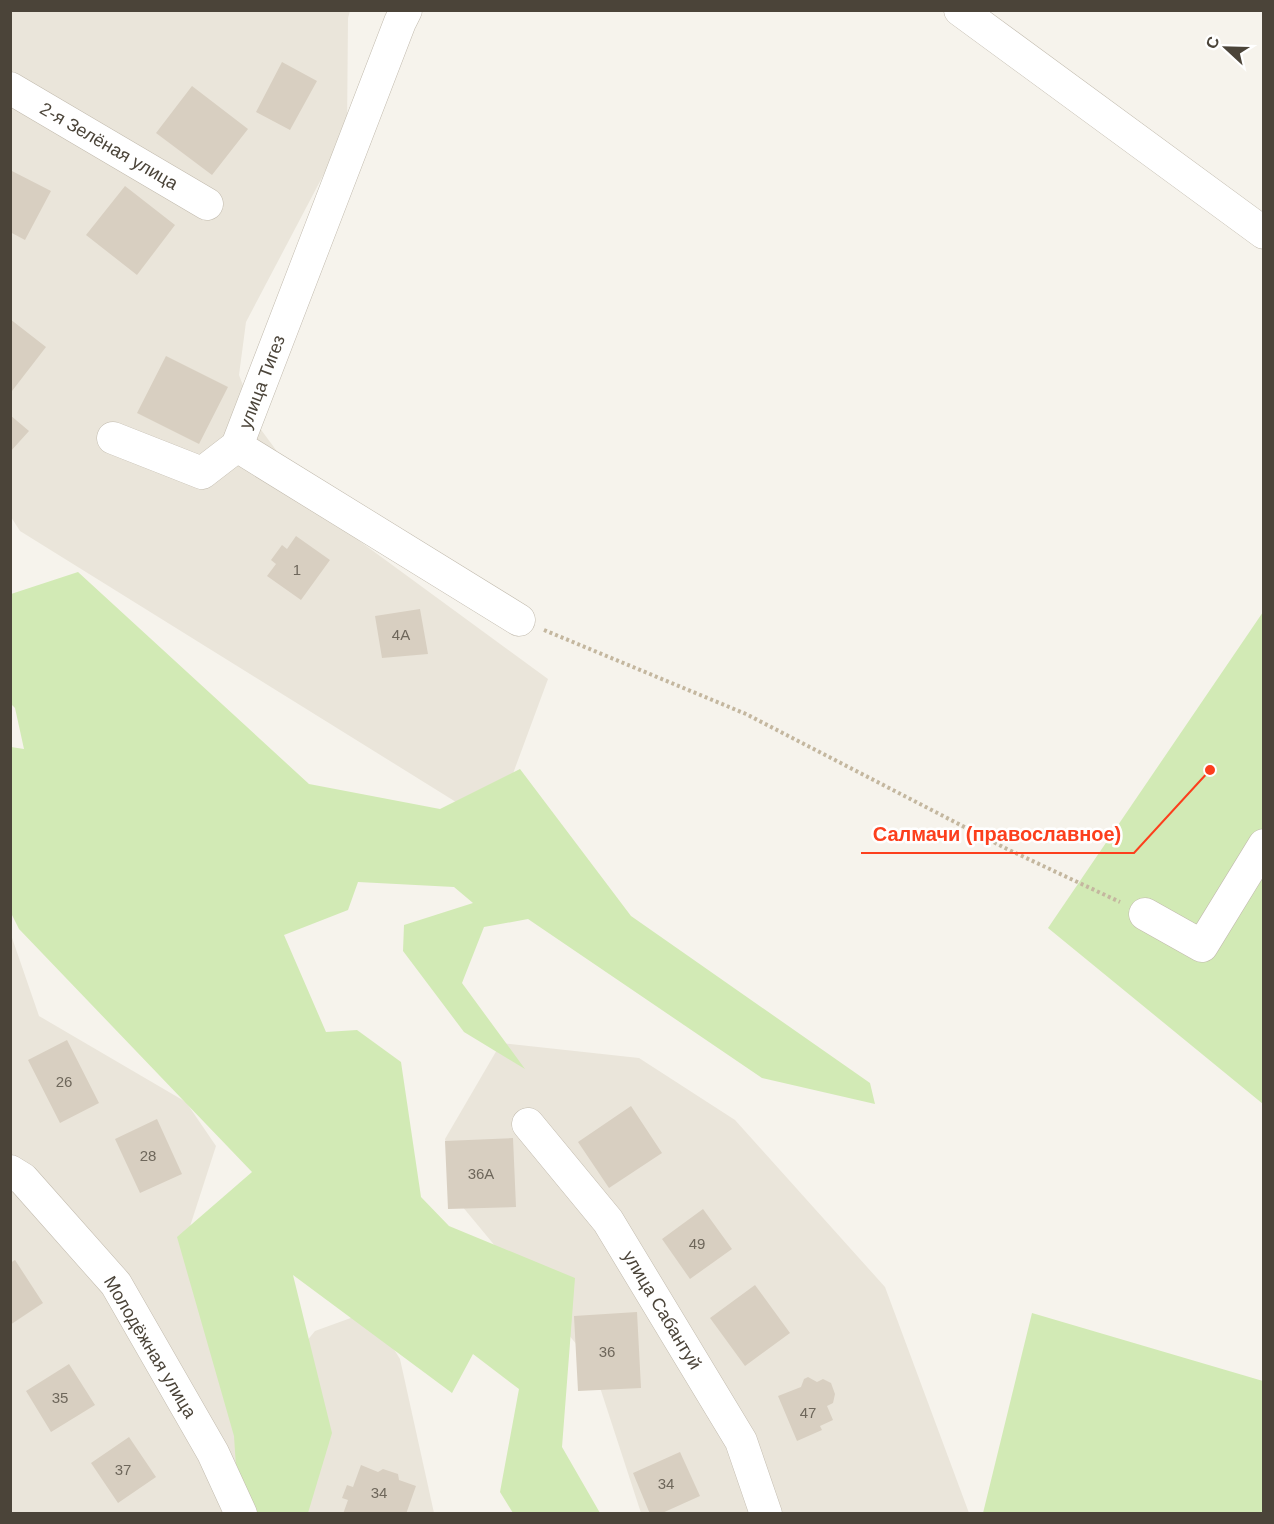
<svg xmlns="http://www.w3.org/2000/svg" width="1274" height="1524" font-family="Helvetica,sans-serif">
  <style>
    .residential { fill: #eae5da }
    .green { fill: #d2eab5 }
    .building { fill: #d8cfc1 }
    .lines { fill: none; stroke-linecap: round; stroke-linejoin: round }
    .minor-casing { stroke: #c2bbae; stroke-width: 33 }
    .path { stroke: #c4b79f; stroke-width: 4; stroke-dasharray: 3 3; stroke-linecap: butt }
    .minor { stroke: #fff; stroke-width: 32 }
    .labels { text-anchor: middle; stroke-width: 5; stroke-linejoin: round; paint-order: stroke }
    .number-label { font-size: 15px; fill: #6e675b }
    .street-label { font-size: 18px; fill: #4b4439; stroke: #fff }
    .leader { fill: none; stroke: #fc3f1d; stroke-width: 2 }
    .callout-dot { fill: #fc3f1d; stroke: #fff; stroke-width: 2 }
    .callout-label { font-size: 20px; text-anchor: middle; font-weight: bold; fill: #fc3f1d; stroke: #fff; stroke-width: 5; stroke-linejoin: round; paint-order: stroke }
  </style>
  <rect width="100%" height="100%" fill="#f6f3ec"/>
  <path class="residential" d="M10 11H350L348 18 347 130 246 322 239 375 259 427 324 515 548 679 511 779 464 807 20 531 11 517Z
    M10 932 39 1016 186 1102 216 1146 183 1248 279 1375 315 1331 370 1311 400 1359 434 1513H11Z
    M501 1043 639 1058 735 1120 885 1287 969 1513H641L592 1363 452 1194 445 1139Z"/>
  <path class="green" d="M78 572 309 784 440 809 520 769 631 916 870 1083 875 1104 762 1078 528 919 484 927 462 983 525 1069 464 1032 403 951 404 925 473 903 454 887 358 882 348 910 284 935 326 1032 357 1030 401 1062 421 1197 449 1226 575 1278 562 1447 600 1513H513L500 1492 519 1389 473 1354 452 1393 293 1275 332 1433 308 1513H239L234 1436 177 1237 252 1172 19 929 11 913V747L24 749 15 708 11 704V594Z
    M1263 612V1104L1048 928Z
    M1032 1313 1263 1381V1513H983Z"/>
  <path class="building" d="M282 62 317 81 290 130 256 112Z
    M192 86 248 129 212 175 156 133Z
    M10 170 51 191 25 240 10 232Z
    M125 186 175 225 137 275 86 235Z
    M10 319 46 347 12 391 10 390Z
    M166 356 228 387 199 444 137 413Z
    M10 415 29 431 10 452Z
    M296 536 330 560 301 600 267 576 276 564 271 560 282 545 287 549Z
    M420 609 428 654 382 658 375 616Z
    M67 1040 99 1103 60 1123 28 1060Z
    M631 1106 662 1153 609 1188 578 1142Z
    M157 1119 182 1174 140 1193 115 1139Z
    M513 1138 516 1207 448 1209 445 1141Z
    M703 1209 732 1249 690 1279 662 1239Z
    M15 1260 43 1303 10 1325V1263Z
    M755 1285 790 1333 745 1366 710 1318Z
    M637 1312 641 1388 578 1391 574 1316Z
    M69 1364 95 1405 51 1432 26 1391Z
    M808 1377 817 1382 823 1379 831 1383 835 1394 833 1403 827 1406 833 1420 820 1426 822 1430 797 1441 778 1396 801 1387 804 1379Z
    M129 1437 156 1477 118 1503 91 1463Z
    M680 1452 700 1496 660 1514H650L633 1473Z
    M361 1465 378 1472 383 1469 398 1474 399 1480 416 1486 406 1514H343L348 1500 342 1498 347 1485 353 1487Z"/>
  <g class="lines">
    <defs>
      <path id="minor" d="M406 10 400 22 237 446 519 620
        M960 10 1264 233
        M10 88 207 204
        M113 438 202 473 237 446
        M1145 914 1202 946 1264 845
        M528 1124 608 1221 741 1441 766 1514
        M10 1171 23 1179 116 1284 213 1453 241 1514"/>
    </defs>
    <use href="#minor" class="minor-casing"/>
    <path class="path" d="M544 630 746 714 1007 849 1120 902"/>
    <use href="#minor" class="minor"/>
  </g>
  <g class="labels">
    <g class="number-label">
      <text x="297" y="575">1</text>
      <text x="401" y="640">4А</text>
      <text x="64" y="1087">26</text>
      <text x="148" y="1161">28</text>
      <text x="481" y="1179">36А</text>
      <text x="697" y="1249">49</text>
      <text x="607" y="1357">36</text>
      <text x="60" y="1403">35</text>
      <text x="808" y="1418">47</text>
      <text x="123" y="1475">37</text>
      <text x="666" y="1489">34</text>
      <text x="379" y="1498">34</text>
    </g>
    <g class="street-label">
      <text transform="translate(109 146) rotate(30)" y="6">2-я Зелёная улица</text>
      <text transform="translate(262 382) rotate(-69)" y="6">улица Тигез</text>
      <text transform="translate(662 1310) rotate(59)" y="6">улица Сабантуй</text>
      <text transform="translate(150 1347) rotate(59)" y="6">Молодёжная улица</text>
    </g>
  </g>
  <path class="leader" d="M1210 770L1134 853H861"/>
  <circle class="callout-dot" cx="1210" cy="770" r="6"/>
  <g class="callout-label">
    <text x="997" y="841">Салмачи (православное)</text>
  </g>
  <rect width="1274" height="1524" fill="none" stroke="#4b4439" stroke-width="24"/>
  <g transform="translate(1226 48) rotate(292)" stroke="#ffffff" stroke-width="4.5" paint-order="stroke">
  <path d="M0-4.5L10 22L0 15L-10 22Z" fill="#4b4439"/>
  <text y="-9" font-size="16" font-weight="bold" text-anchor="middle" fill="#4b4439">С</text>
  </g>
</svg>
